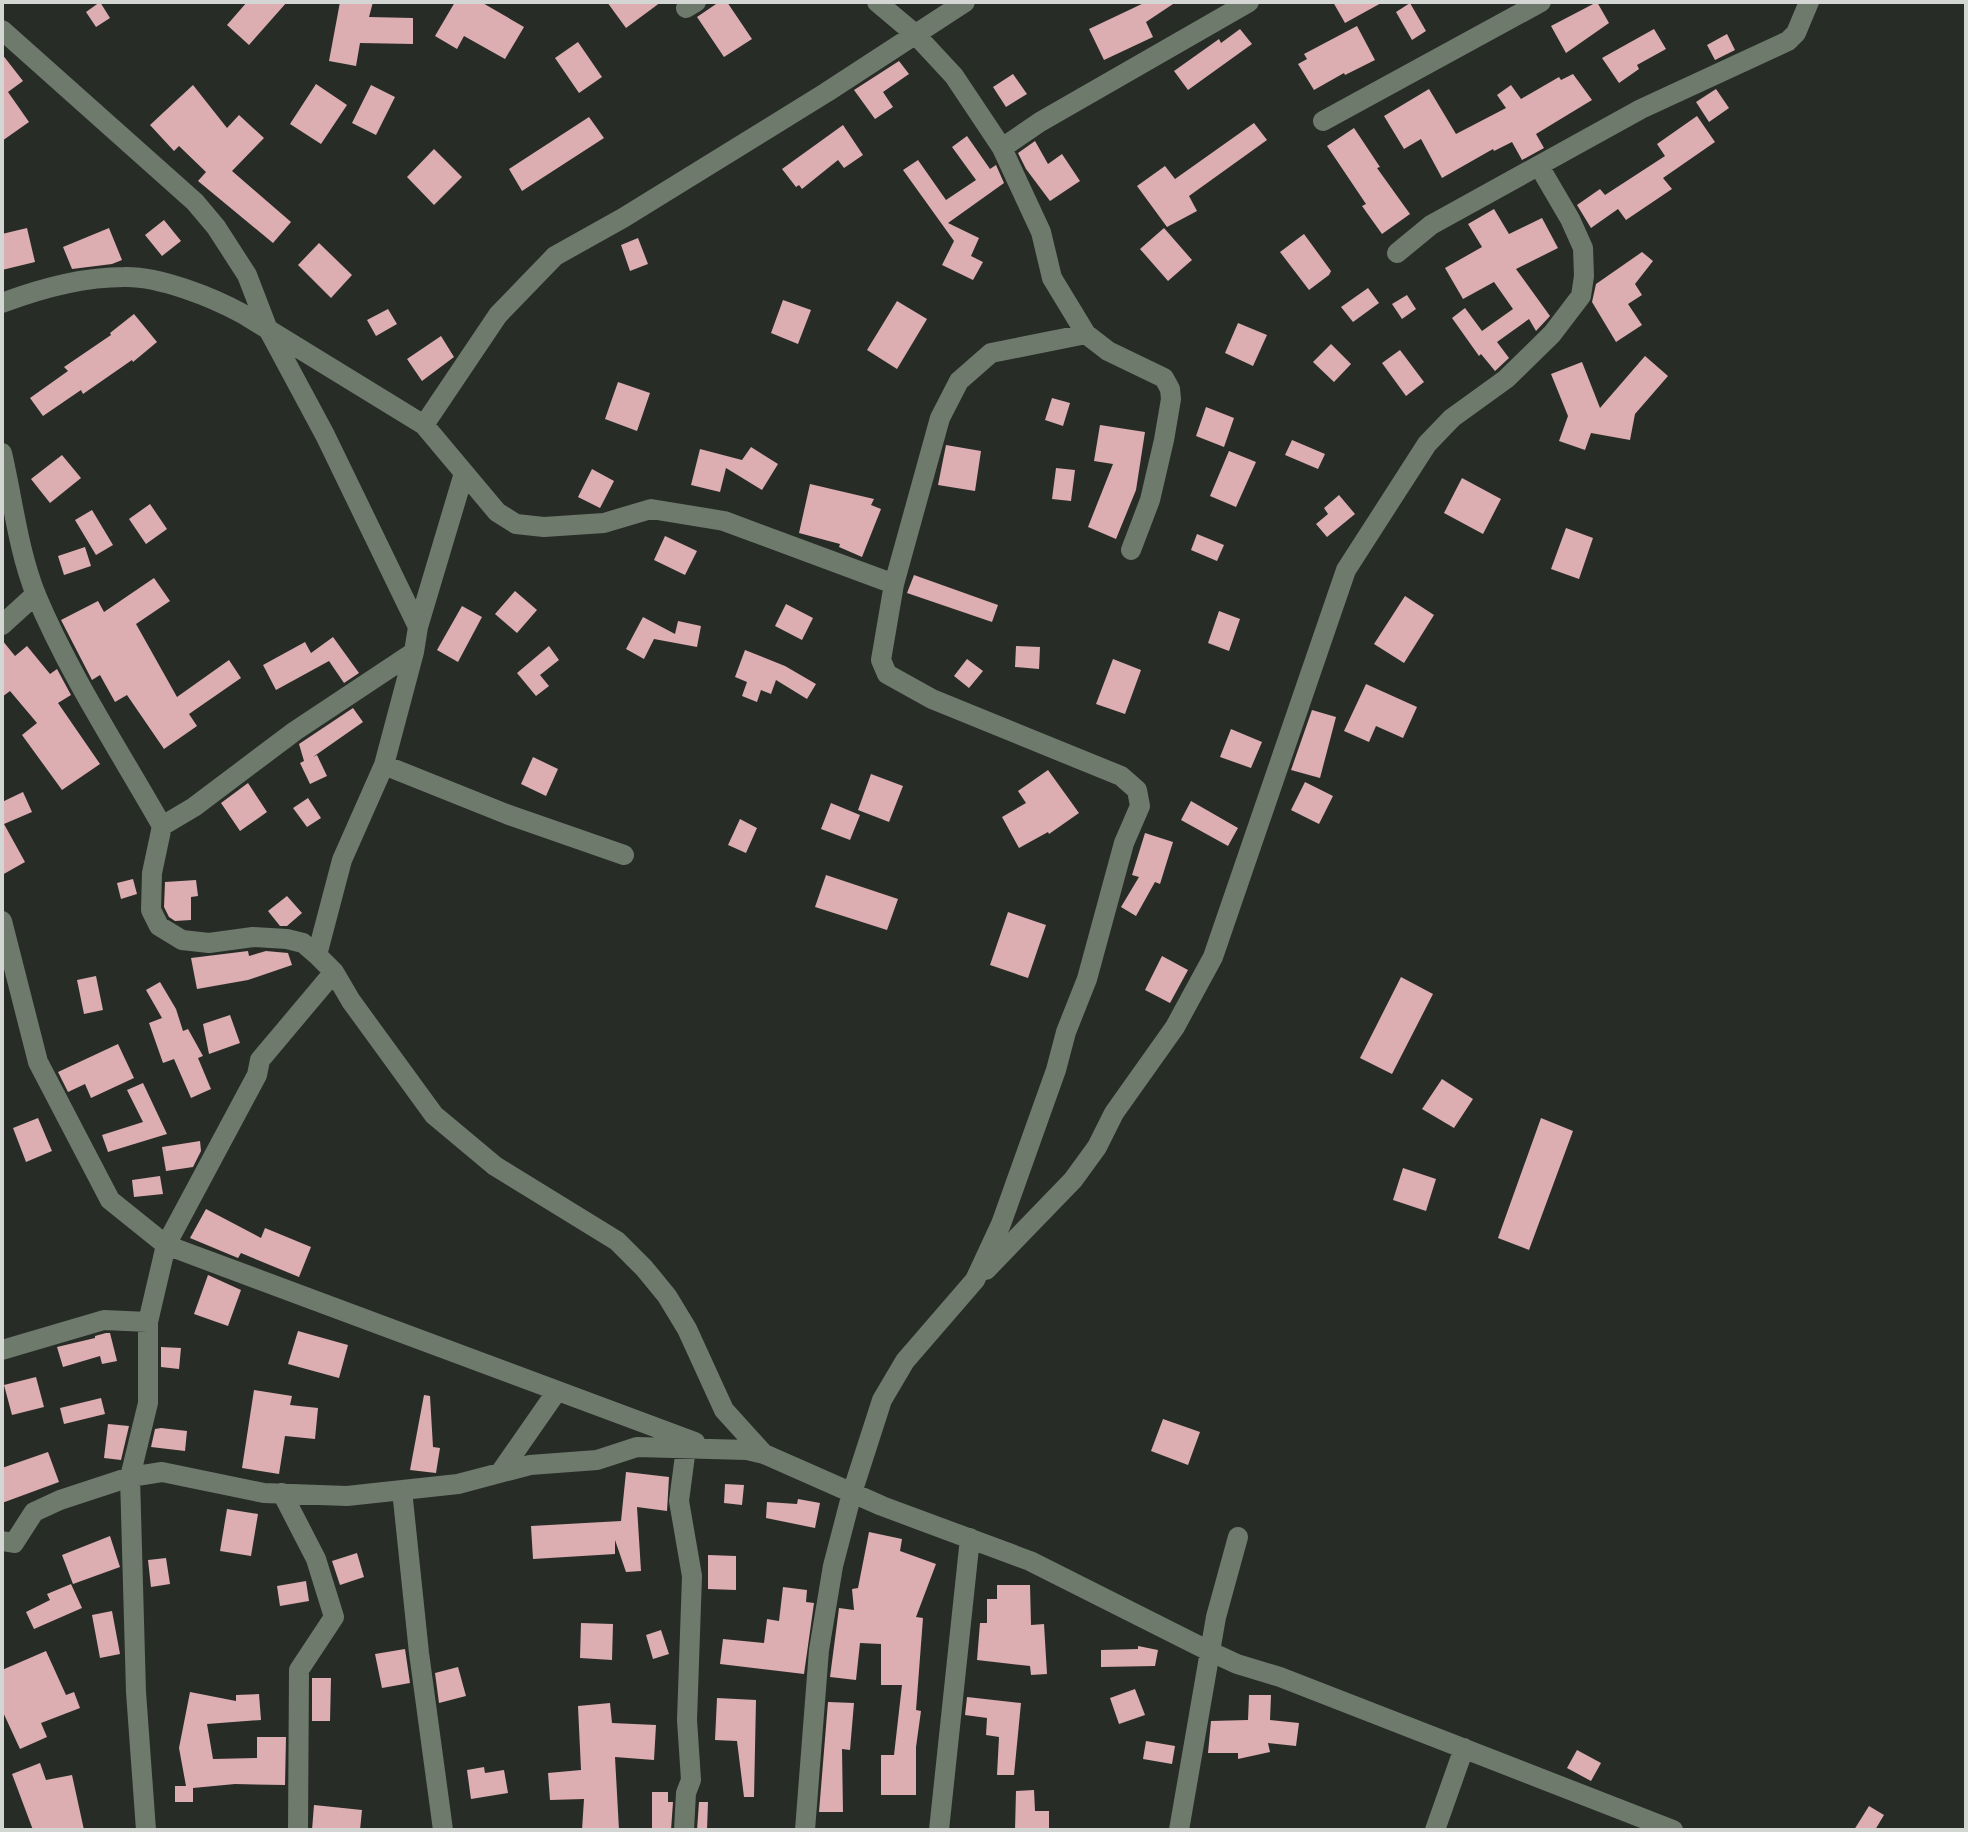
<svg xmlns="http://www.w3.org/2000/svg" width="1968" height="1832" font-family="'Exo 2',sans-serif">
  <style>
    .building { fill: #dcadb1 }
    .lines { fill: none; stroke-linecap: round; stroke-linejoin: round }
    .minor { stroke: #6e7a6c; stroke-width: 20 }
  </style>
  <rect width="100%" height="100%" fill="#282c27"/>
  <path class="building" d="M100 2 110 18 96 27 86 12Z
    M247 2H287L249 45 227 25Z
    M340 2H373L369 17 413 18V44L360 43 356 66 329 61Z
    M455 2H481L524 27 505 59 464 36 457 49 435 36Z
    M607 2H661L626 28Z
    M719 2H727L752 39 724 57 697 17Z
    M1146 2H1176L1146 22 1153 37 1104 60 1089 29Z
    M1333 2H1383L1345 23Z
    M1597 2 1609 23 1566 53 1551 26Z
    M1410 3 1426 31 1412 40 1396 12Z
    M1357 26 1375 60 1345 75 1344 73 1314 90 1298 64 1307 59 1304 54Z
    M1240 29 1252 44 1188 90 1174 71 1219 39 1221 43Z
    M1654 29 1666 49 1637 65 1639 69 1619 83 1602 58Z
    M1727 34 1735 50 1715 60 1707 45Z
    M578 42 602 77 579 93 555 58Z
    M2 54 23 81 8 92 29 122 2 141Z
    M899 61 909 74 883 92 893 107 875 119 854 90Z
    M1013 74 1027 94 1006 107 993 87Z
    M1573 74 1592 100 1536 134 1544 148 1522 160 1512 142 1494 151 1493 149 1442 178 1421 139 1404 149 1384 116 1429 89 1456 134 1506 108 1497 95 1511 85 1521 99 1559 77 1561 80Z
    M316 84 347 105 321 144 290 124Z
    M193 85 227 128 239 115 264 138 232 171 291 222 273 243 198 181 206 172 179 146 174 151 150 125Z
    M371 85 395 97 376 135 352 123Z
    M1716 89 1729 108 1709 122 1696 102Z
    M1697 116 1715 142 1663 178 1672 189 1626 220 1618 209 1591 228 1577 205 1600 189 1605 195 1665 156 1657 144Z
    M589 117 604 138 522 191 509 169Z
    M1254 123 1267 140 1189 196 1197 211 1167 227 1137 186 1165 166 1175 179Z
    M843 125 863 155 844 168 838 160 802 189 799 185 796 187 782 169Z
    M1354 128 1380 167 1377 168 1410 214 1382 234 1362 206 1366 204 1327 146Z
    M967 136 990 169 996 165 1004 183 948 223 979 238 971 256 983 262 973 280 942 265 954 241 903 170 918 160 946 200 976 180 952 147Z
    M1035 141 1048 164 1062 154 1080 181 1050 201 1026 169 1018 153Z
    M434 149 462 177 434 205 407 177Z
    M1494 209 1509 234 1542 218 1558 248 1516 269 1550 316 1536 331 1529 319 1497 342 1509 358 1495 371 1481 354 1479 356 1452 318 1465 308 1482 331 1513 309 1494 282 1463 299 1445 268 1482 247 1468 224Z
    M164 220 181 241 162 256 145 235Z
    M27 228 35 262 2 270V234Z
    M109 228 122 260 112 264 72 269 63 247Z
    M1164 228 1192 260 1168 281 1140 249Z
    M1304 234 1331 271 1329 275 1309 290 1280 252Z
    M638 238 648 264 630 271 621 245Z
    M319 243 352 275 331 298 298 265Z
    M1642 252 1653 261 1635 284 1642 295 1628 304 1642 325 1616 342 1592 302 1596 284Z
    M1368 288 1379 303 1353 322 1341 307Z
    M1407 295 1416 309 1402 319 1392 304Z
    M783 300 811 310 798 344 771 333Z
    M897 301 927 319 897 369 867 350Z
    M388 309 397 324 376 336 367 320Z
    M134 314 157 342 133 362 132 360 83 394 81 390 43 416 30 398 68 371 64 367 111 335 110 333Z
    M1238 323 1267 335 1253 366 1225 353Z
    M441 336 454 357 422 381 407 359Z
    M1331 344 1351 364 1334 382 1313 362Z
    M1400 350 1424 382 1406 396 1382 363Z
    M1645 356 1668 376 1635 414 1630 440 1591 433 1585 450 1559 441 1568 416 1551 374 1582 362 1600 408Z
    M618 382 650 393 637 431 605 419Z
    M1052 398 1070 403 1063 426 1045 420Z
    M1206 407 1234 418 1224 447 1196 436Z
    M1100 425 1145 432 1136 490 1116 539 1088 527 1113 464 1094 461Z
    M1292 440 1325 454 1318 469 1285 455Z
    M946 445 981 451 975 491 938 485Z
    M751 447 778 464 762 490 726 468 720 492 691 485 700 449 742 460Z
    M1229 451 1256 462 1236 507 1210 496Z
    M62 455 81 478 50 503 31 479Z
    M1056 468 1075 470 1071 501 1052 499Z
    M592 469 614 481 600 508 578 497Z
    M1462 478 1501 499 1483 534 1444 513Z
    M810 484 874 499 871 505 881 509 862 557 839 547 840 544 799 533Z
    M1339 495 1355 514 1327 537 1316 524 1328 514 1324 508Z
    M150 504 167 529 146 544 129 519Z
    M92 510 113 545 96 555 75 520Z
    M1566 528 1593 538 1579 579 1551 569Z
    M1197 534 1224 545 1217 561 1191 550Z
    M665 536 697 551 685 575 654 560Z
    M85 547 91 566 64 575 58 556Z
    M914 575 998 605 992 622 907 593Z
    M154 578 170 601 136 624 177 697 229 660 241 678 189 714 197 726 164 749 127 695 115 702 100 675 92 680 61 620 98 601 104 612Z
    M515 591 537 610 517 633 495 614Z
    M1405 596 1434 615 1404 663 1374 644Z
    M786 604 813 618 802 640 775 626Z
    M462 606 482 617 458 662 437 650Z
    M1219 611 1240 619 1229 651 1208 643Z
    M643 617 675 634 678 621 701 626 697 647 654 639 644 659 626 649Z
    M333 637 359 673 344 683 329 661 276 690 263 665 305 642 311 653Z
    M2 640 15 656 27 646 50 674 57 669 71 695 58 703 100 764 62 790 22 735 37 723 10 691 2 697Z
    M549 646 559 660 540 675 549 686 536 696 517 673Z
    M1016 646 1040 647 1039 669 1015 667Z
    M745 650 785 666 816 684 807 699 776 680 771 694 761 690 757 702 742 696 747 682 735 677Z
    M967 659 983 671 969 688 954 676Z
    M1113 659 1141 670 1125 714 1096 704Z
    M1366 684 1417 707 1403 738 1376 726 1369 742 1344 731Z
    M353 708 363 722 313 757 317 755 327 776 310 784 300 763 304 761 299 744Z
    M1312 710 1336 717 1320 778 1291 770Z
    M1231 729 1262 742 1251 768 1220 757Z
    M533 757 558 769 546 796 521 784Z
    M1048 770 1079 813 1049 834 1048 832 1019 848 1002 817 1026 803 1018 791Z
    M871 774 903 786 889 822 858 810Z
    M1305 782 1333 796 1319 824 1291 810Z
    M248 783 267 812 240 831 221 803Z
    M23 792 32 812 4 824 25 862 2 875V802Z
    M308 798 321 818 307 827 293 808Z
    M1191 801 1238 828 1228 846 1181 820Z
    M831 803 860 815 850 840 821 829Z
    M740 819 757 828 746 853 728 845Z
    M1145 833 1173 842 1160 884 1155 882 1136 916 1121 907 1139 877 1132 875Z
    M826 875 898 899 887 930 815 907Z
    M133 879 137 894 121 899 117 883Z
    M196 880 198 896 191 897V920L175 921 169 917 164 907 165 882Z
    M287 896 302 913 287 926H280L268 911Z
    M1008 912 1046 925 1028 978 990 965Z
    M248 951 249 956 266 951 288 953 292 965 248 980 197 989 191 958Z
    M1162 956 1188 970 1170 1003 1145 990Z
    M96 976 103 1010 84 1014 77 980Z
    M1401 977 1433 994 1392 1074 1360 1058Z
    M160 982 176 1009 183 1031 188 1029 203 1056 198 1058 211 1089 191 1098 174 1059 163 1063 149 1023 162 1018 146 990Z
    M230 1015 240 1043 209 1054 203 1024Z
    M118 1044 134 1078 91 1098 85 1084 68 1092 58 1072Z
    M1442 1079 1473 1099 1454 1128 1422 1109Z
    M143 1083 167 1134 108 1152 102 1135 143 1122 127 1090Z
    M38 1118 52 1151 26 1162 13 1128Z
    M1541 1118 1573 1131 1529 1250 1498 1238Z
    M200 1141 201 1151 193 1167 166 1171 162 1147Z
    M1403 1168 1436 1179 1426 1211 1393 1200Z
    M160 1176 163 1194 134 1197 132 1180Z
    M206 1209 261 1238 265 1228 311 1247 299 1277 241 1253 238 1258 190 1238Z
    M208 1275 241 1290 228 1326 194 1314Z
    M298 1331 348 1345 339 1378 288 1364Z
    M106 1333H110L117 1361 102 1364 100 1356 63 1367 57 1347 95 1338V1336Z
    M161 1347 181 1348 179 1369 161 1367Z
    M36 1377 44 1407 12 1415 4 1385Z
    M254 1390 292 1396 290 1405 318 1408 315 1439 285 1436 279 1474 242 1468Z
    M424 1395 430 1396 433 1447 440 1448 436 1473 410 1470Z
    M101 1398 105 1414 64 1424 60 1408Z
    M1163 1419 1200 1432 1188 1465 1151 1451Z
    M108 1424 129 1426 121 1460 104 1458Z
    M161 1428 187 1431 185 1451 151 1447 155 1429Z
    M48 1452 59 1482 2 1503V1468Z
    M626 1472 669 1477 667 1511 637 1507 641 1571 626 1572 615 1540V1554L533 1559 531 1526 621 1521Z
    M725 1484 744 1485 742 1505 724 1503Z
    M798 1499 820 1503 815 1528 766 1518 767 1502 797 1504Z
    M227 1509 258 1514 251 1556 220 1551Z
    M869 1532 902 1539 900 1551 936 1564 916 1617 923 1618 916 1710 921 1711 916 1747V1795H881V1755H894L902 1685H881V1644L860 1643 856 1680 830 1677 839 1608 854 1610 852 1589 858 1588Z
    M110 1536 120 1567 73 1584 62 1555Z
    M357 1553 364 1577 340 1585 332 1561Z
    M708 1555 736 1556V1590L708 1589Z
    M166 1558 170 1584 151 1587 148 1560Z
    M306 1581 309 1601 280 1606 277 1586Z
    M71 1584 82 1608 34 1629 26 1612 50 1600 47 1594Z
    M997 1585H1030L1031 1625 1044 1624 1047 1674 1031 1675 1030 1666 977 1660 980 1623H987V1599H997Z
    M783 1587 807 1590 806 1602 814 1603 804 1674 720 1664 723 1639 764 1643 767 1619 779 1621Z
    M112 1611 120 1654 100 1658 92 1615Z
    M581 1623 613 1624 612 1660 580 1658Z
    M661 1630 669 1654 653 1659 646 1635Z
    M1138 1646 1158 1650 1155 1666 1101 1667V1650L1138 1649Z
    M405 1649 410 1683 382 1688 375 1654Z
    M46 1651 66 1695 74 1692 80 1708 41 1723 47 1737 20 1749 2 1710V1670Z
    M458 1667 466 1696 439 1703 435 1673Z
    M312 1678H331L330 1721H312Z
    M1135 1689 1145 1715 1119 1724 1110 1698Z
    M190 1692 236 1701V1695L259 1694 261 1720 207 1724 213 1759 257 1758V1737H286L285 1785 235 1784 193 1788V1802H175V1786H186L179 1748Z
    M1249 1695H1271L1270 1720 1299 1723 1296 1746 1268 1743 1270 1752 1238 1759V1753H1208L1211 1721 1248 1720Z
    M967 1697 1021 1703 1014 1775H997L999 1737 986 1735 987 1718 965 1715Z
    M717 1698 756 1700 754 1797H744L737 1741 715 1740Z
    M828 1702 854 1703 850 1750 842 1749 843 1812H819Z
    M610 1703 612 1723 656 1725 654 1760 615 1757 619 1830H582L584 1799 550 1800 548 1773 581 1770 578 1706Z
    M1146 1741 1175 1746 1172 1764 1143 1759Z
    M1577 1750 1601 1763 1591 1781 1567 1768Z
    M40 1763 46 1780 72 1775 84 1830H33L12 1774Z
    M484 1767 485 1773 504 1770 508 1793 471 1799 467 1770Z
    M1034 1790 1035 1811H1049V1830H1015L1016 1791Z
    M652 1792H668V1802H673L671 1830H652Z
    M699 1802H708L707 1830H697Z
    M314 1805 362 1810 360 1830H312Z
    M1869 1806 1884 1815 1875 1830H1854Z"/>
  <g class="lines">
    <path class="minor" d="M877 2 915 34 954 76 1002 148 1041 232 1052 278 1086 334 1108 351 1164 378 1170 389 1171 399 1164 440 1150 500 1131 550
      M686 8 696 2
      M2 30 195 202 216 227 247 275 267 327 325 435 418 627
      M1323 121 1541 2
      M1002 148 1040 122 1249 2
      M1397 253 1431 225 1641 109 1788 41 1796 33 1809 2
      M2 303C39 289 84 277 124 277 159 276 212 297 243 314L424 425 497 512 516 524 544 527 604 523 651 509 724 521 894 584
      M424 425 498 315 555 256 623 218 827 92 965 2
      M2 453C13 500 18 550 36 595 70 676 119 750 162 826L152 873 151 910 159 926 182 940 209 943 253 937 287 939 303 943 317 955 334 972 351 1001 434 1115 495 1166 617 1241 644 1268 667 1296 687 1329 724 1410 764 1454
      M2 625 36 594
      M384 765 509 815 624 855
      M162 826 194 807 295 731 414 652
      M2 921 38 1062 110 1200 166 1245 695 1442
      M317 955 342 860 384 765 414 652 418 627 464 473
      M986 1270 1073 1180 1097 1147 1114 1113 1175 1027 1213 957 1346 570 1427 444 1452 418 1506 379 1552 334 1581 296 1584 276 1583 248 1570 219 1539 166
      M2 1350 104 1320 148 1322 166 1245 257 1075 260 1060 334 972
      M500 1473 557 1391
      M402 1490 419 1653 443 1830
      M282 1493 316 1559 334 1617 299 1670 298 1830
      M2 1541 14 1543 34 1512 60 1500 130 1477 162 1472 264 1493 347 1496 458 1484 530 1465 597 1460 637 1447 747 1450 764 1454 882 1506 1030 1561 1209 1651 1237 1664 1280 1677 1673 1830
      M146 1830 136 1692 130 1477 148 1403V1322
      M684 1830 686 1793 691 1780 687 1720 692 1576 679 1501 686 1448
      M805 1830 819 1650 833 1566 852 1493 882 1400 905 1361 975 1280 1001 1224 1056 1070 1066 1032 1087 979 1124 843 1140 806 1137 790 1121 776 932 699 887 674 881 660 894 584 940 418 959 381 991 353 1086 334
      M939 1830 970 1538
      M1179 1830 1216 1617 1238 1537
      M1435 1830 1464 1748"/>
  </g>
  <rect width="1968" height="1832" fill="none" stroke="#d3d6d3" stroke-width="8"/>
</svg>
